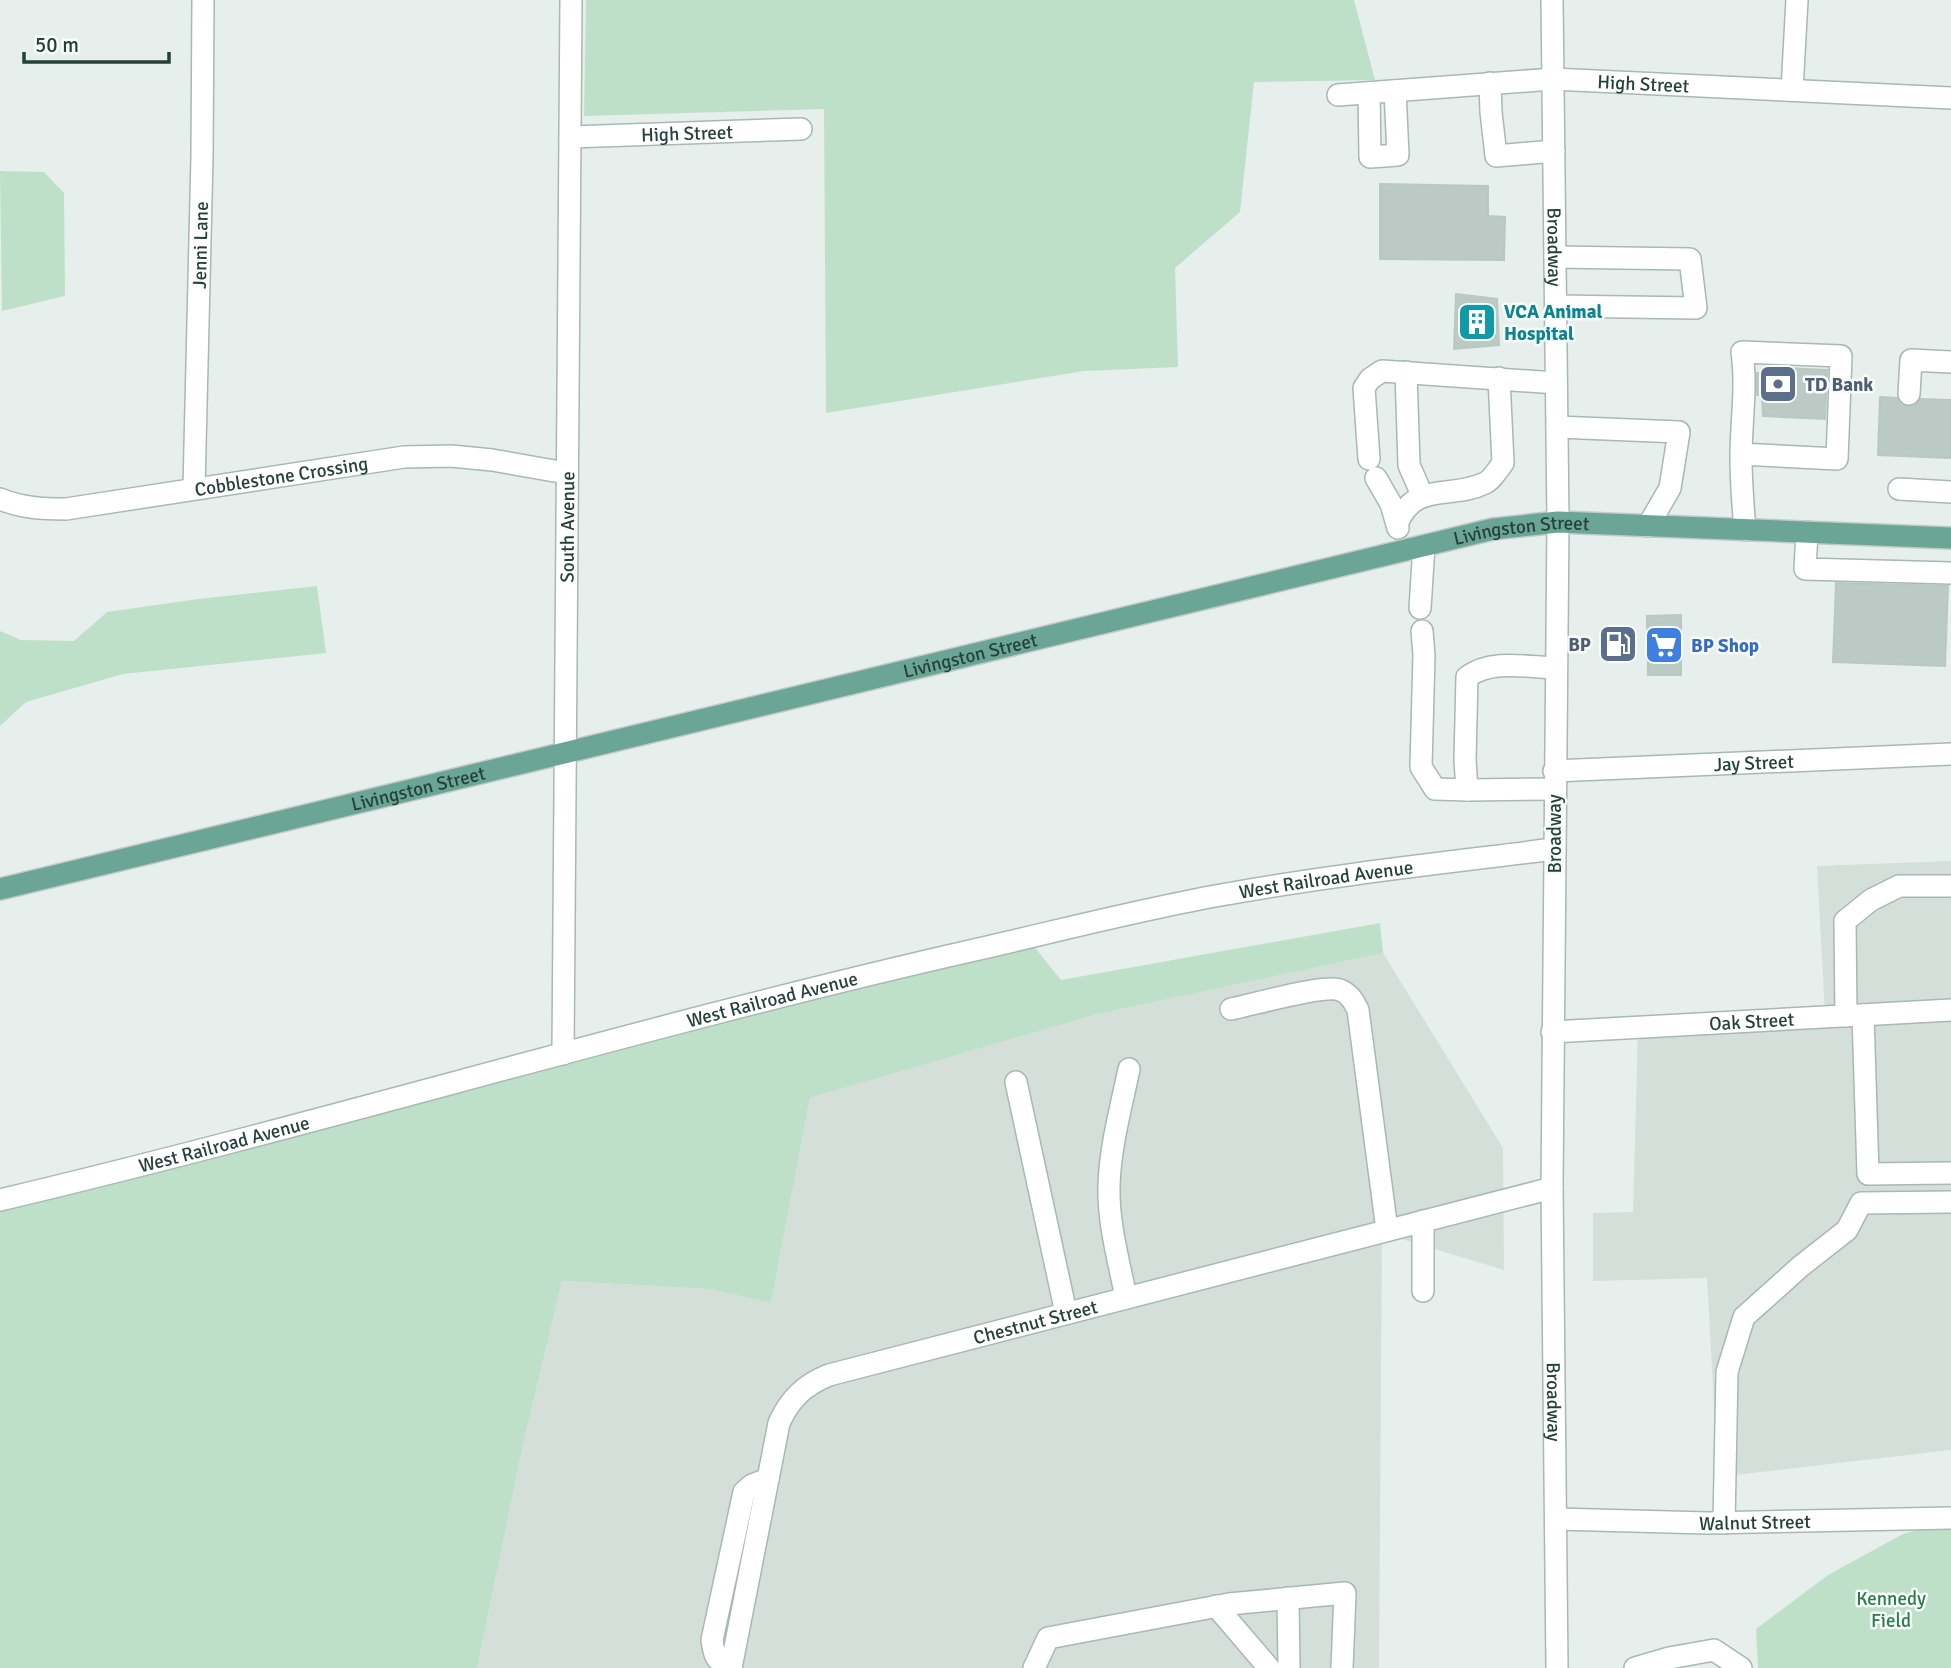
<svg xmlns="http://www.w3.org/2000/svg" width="1951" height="1668" font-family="Signika,sans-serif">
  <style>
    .built { fill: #d4dfda }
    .green { fill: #bfe0c8 }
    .building { fill: #bbcac4; stroke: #b8c9c2; stroke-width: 2 }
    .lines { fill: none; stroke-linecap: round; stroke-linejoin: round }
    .minor-casing { stroke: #a8b8b2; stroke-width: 24 }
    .major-casing { stroke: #c2cac8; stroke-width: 24 }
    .minor { stroke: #fff; stroke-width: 21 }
    .major { stroke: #6aa596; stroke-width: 21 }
    .labels { text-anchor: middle; stroke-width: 5; stroke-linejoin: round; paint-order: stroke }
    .street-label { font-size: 19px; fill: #24423a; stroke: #f7fbf9 }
    .culture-label { font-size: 19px; font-weight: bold; fill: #0d838f; stroke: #f7fbf9; text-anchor: start }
    .service-label { font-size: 19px; font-weight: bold; fill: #4e5e75; stroke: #f7fbf9; text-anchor: start }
    .shop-label { font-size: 19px; font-weight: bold; fill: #366cbe; stroke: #f7fbf9; text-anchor: start }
    .park-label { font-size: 19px; fill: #2d7a4b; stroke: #f7fbf9 }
  </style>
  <rect width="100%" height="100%" fill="#e6efeb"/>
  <path class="built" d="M1951 861V1450L1718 1477 1707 1278 1593 1281V1213L1633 1212 1638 1028 1825 1013 1817 866Z
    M1383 953 1503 1148 1504 1270 1382 1233 1379 1668H477L523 1445 562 1281 710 1289 771 1303 810 1098 1098 1014Z"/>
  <path class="green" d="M586 0H1354L1375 80 1254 82 1240 212 1175 268 1178 367 1084 371 826 413 824 109 584 116Z
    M0 171 44 172 64 193 65 296 2 311Z
    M317 586 326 653 123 674 26 702 0 726V631L21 640 74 641 107 612 198 599Z
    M1380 923 1383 953 1098 1014 810 1098 771 1303 710 1289 562 1281 523 1445 477 1668H0V1198L1028 939 1061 980Z
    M1951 1520V1668H1758L1756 1629 1828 1575 1903 1534Z"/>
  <path class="building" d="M1380 184 1488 186V216L1505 217 1504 260 1380 259Z
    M1456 294 1497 299 1499 345 1454 349Z
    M1764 367 1827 370 1825 419 1763 416 1762 395H1757V373L1763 374Z
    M1880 397 1897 398 1901 405 1909 407 1915 405 1921 399 1951 400V458L1878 455Z
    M1836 583 1948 586 1945 666 1833 662Z
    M1681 615V675H1648L1647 616Z"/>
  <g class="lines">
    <defs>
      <g id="minor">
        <path id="s1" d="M1552 0 1558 522 1552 1188 1557 1668"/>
        <path d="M1490 83 1491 112 1496 156 1554 151"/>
        <path d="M1792 90 1797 0"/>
        <path d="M1369 93 1370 157 1398 155 1395 91"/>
        <path id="s2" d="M1338 95 1553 79 1951 98"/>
        <path id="s3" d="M571 137 801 129"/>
        <path d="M1555 257 1690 259 1696 308 1556 306"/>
        <path d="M1406 372 1409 465 1422 495"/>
        <path d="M1909 394 1911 360 1951 362"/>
        <path d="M1557 427 1679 432 1670 488 1648 526"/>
        <path d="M1741 454 1837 459 1841 356 1742 352C1747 388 1741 422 1741 458 1741 482 1743 506 1745 530"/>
        <path d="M1369 459 1364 388 1370 379 1382 371 1556 383"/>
        <path d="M1376 478 1391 504 1398 528"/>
        <path id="s4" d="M194 488 202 157 203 0"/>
        <path d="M1899 489 1951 492"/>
        <path id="s5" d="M0 499C22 508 43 509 66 509L404 457 451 456 492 460 566 473"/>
        <path d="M1397 524C1415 480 1451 500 1485 483 1492 480 1498 469 1503 463L1499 378"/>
        <path d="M1807 532 1805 569 1951 573"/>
        <path d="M1420 608 1424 546"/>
        <path d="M1422 631 1424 655 1421 767 1435 789 1467 790"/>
        <path id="s6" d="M1554 771 1951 754"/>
        <path d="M1555 789 1467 790 1465 760 1467 677C1492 659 1526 667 1556 668"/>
        <path d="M1231 1009C1252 1005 1324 984 1340 990 1350 994 1354 1002 1358 1010L1387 1230"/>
        <path d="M1863 1015 1868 1174 1951 1173"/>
        <path d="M1846 1016 1845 921 1871 900 1899 886H1951"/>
        <path id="s7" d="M1552 1032 1951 1010"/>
        <path id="s8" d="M563 1054 571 0"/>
        <path d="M1016 1082 1066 1313"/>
        <path id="s9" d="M0 1200C325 1123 645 1025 970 951 1054 932 1137 910 1221 895 1331 875 1443 863 1554 849"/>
        <path d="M1423 1291V1221"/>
        <path d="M1126 1298C1119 1261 1108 1224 1109 1186 1110 1147 1121 1108 1129 1069"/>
        <path id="s10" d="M1557 1519 1707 1523 1951 1518"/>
        <path d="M1724 1523 1727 1372 1744 1317 1801 1266 1847 1230 1861 1203 1951 1202"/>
        <path d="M1288 1598 1289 1668"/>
        <path d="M1216 1606 1269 1668"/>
        <path d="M731 1666C716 1662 714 1656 712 1640L744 1492 752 1485 768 1479"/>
        <path id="s11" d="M731 1668 779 1423C790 1399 804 1385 829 1375L1552 1188"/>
        <path d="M1034 1668 1048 1638 1229 1604 1345 1593 1342 1668"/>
        <path d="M1635 1668 1669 1658 1714 1650 1741 1668"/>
      </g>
      <g id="major">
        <path id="s12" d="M0 889 1493 529 1558 522 1951 538"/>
      </g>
    </defs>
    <use href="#minor" class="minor-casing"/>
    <use href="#major" class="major-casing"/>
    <use href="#minor" class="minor"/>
    <use href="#major" class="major"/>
  </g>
  <defs>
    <symbol id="building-square" viewBox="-11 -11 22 22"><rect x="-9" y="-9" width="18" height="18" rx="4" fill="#0f9aa8" stroke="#f7fbf9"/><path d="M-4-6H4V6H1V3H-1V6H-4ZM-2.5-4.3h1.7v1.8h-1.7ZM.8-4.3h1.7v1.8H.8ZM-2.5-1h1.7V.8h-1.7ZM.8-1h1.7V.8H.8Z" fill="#fff"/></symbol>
    <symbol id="bank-square" viewBox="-11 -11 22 22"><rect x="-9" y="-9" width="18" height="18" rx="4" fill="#5c6f8a" stroke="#f7fbf9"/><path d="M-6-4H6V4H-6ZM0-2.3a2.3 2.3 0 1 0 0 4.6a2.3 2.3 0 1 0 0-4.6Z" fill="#fff"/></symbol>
    <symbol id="fuel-square" viewBox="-11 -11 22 22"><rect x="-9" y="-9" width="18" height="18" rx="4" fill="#5c6f8a" stroke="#f7fbf9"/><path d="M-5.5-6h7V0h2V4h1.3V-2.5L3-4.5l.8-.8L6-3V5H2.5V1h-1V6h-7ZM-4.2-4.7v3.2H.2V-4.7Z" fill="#fff"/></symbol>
    <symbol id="supermarket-square" viewBox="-11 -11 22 22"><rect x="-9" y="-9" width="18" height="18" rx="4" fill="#3f7fe0" stroke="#f7fbf9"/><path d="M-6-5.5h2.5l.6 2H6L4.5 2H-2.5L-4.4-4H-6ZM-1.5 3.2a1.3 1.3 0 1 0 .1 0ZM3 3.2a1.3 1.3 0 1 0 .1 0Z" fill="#fff"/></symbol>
  </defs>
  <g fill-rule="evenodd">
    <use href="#building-square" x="1455" y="300" width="44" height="44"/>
    <use href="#bank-square" x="1756" y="362" width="44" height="44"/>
    <use href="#fuel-square" x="1596" y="622" width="44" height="44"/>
    <use href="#supermarket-square" x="1642" y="623" width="44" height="44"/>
  </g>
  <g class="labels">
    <g class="street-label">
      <text dy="7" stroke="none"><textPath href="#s2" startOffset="306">High Street</textPath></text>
      <text dy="7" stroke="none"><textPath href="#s3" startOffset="116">High Street</textPath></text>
      <text dy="7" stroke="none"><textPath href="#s4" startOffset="243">Jenni Lane</textPath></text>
      <text dy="7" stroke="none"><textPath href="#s1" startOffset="247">Broadway</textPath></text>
      <text dy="7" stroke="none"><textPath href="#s5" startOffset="285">Cobblestone Crossing</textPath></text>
      <text dy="7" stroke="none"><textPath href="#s8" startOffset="527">South Avenue</textPath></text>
      <text dy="7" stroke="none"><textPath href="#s12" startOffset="1564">Livingston Street</textPath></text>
      <text dy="7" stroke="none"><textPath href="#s12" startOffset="998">Livingston Street</textPath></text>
      <text dy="7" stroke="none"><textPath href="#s6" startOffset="200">Jay Street</textPath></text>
      <text dy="7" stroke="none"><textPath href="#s12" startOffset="430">Livingston Street</textPath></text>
      <text transform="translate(1554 834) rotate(-90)" y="7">Broadway</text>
      <text dy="7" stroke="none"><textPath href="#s9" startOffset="1365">West Railroad Avenue</textPath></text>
      <text dy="7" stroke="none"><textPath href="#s9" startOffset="798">West Railroad Avenue</textPath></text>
      <text dy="7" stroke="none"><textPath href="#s7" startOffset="200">Oak Street</textPath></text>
      <text dy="7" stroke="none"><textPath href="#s9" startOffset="231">West Railroad Avenue</textPath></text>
      <text dy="7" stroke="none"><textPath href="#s11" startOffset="534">Chestnut Street</textPath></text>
      <text dy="7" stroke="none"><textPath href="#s1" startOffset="1402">Broadway</textPath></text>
      <text dy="7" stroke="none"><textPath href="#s10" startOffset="198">Walnut Street</textPath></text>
    </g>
    <g class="culture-label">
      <text x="1504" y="318">VCA Animal<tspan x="1504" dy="22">Hospital</tspan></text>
    </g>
    <g class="service-label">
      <text x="1805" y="391">TD Bank</text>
      <text x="1591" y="651" text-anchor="end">BP</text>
    </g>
    <g class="shop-label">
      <text x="1691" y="652">BP Shop</text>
    </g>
    <g class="park-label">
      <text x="1891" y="1605">Kennedy<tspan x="1891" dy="22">Field</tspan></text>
    </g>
  </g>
  <path d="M24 52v10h145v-10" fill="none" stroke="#24423a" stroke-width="3.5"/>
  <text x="35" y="52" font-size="21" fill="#24423a" stroke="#f7fbf9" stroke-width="5" paint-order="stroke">50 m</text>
</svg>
